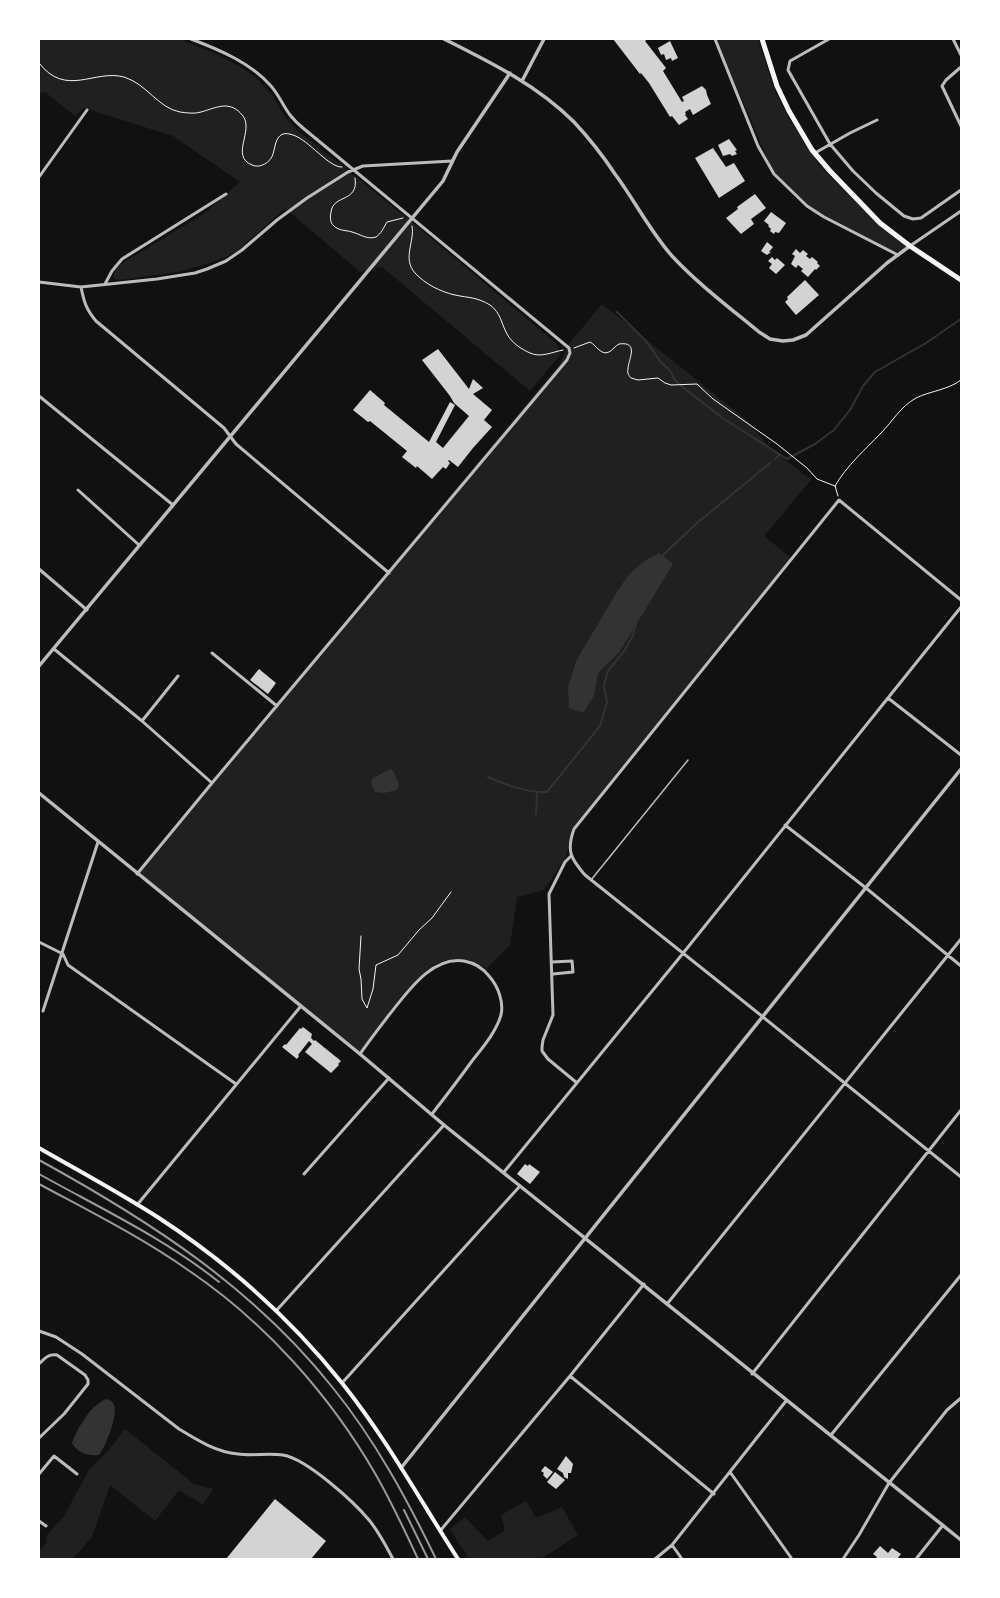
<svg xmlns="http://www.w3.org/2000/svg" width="1000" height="1598" font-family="'Zilla Slab',serif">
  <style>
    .green { fill: #202020 }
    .water { fill: #333 }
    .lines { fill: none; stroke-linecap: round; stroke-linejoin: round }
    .stream { stroke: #333; stroke-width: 2 }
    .building { fill: #d3d3d3 }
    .path { stroke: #f5f5f5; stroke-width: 1 }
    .service { stroke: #bcbcbc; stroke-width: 1.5 }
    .minor { stroke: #bcbcbc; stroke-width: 3 }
    .tertiary { stroke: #bcbcbc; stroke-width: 3.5 }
    .secondary { stroke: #f5f5f5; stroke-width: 4 }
    .trunk { stroke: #f5f5f5; stroke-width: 5 }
    .rail { stroke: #9a9a9a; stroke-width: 2 }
  </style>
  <rect width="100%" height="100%" fill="#111"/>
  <path class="green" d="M39 39H179L219 55 239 66 255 77 273 96 285 117 298 131 407 218 558 345 560 355 530 391 382 267 360 272 285 208 235 253 213 262 178 272 119 280 114 279 113 275 117 268 124 262 205 213 240 182 173 136 84 108 75 116 45 92 39 94Z
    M716 39H758L776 94 790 120 820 166 867 213 907 246 899 252 890 250 815 213 774 174Z
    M602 304 748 421 768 446 811 480 764 536 791 558 572 829 566 857 544 890 517 897 510 945 487 968C473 963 458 955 443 961 416 970 378 1028 360 1051L323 1024 137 871 560 364 568 345Z
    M125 1429 194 1484 213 1489 203 1505 179 1490 155 1521 110 1485 92 1537 73 1559H39V1551L47 1543 46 1536 64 1516 89 1470 107 1452Z
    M526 1501 536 1518 562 1507 578 1535 541 1559H469L450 1529 465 1517 488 1541 505 1530 501 1515Z"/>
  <path class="water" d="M659 553 673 564 620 651 598 673 594 696 583 713 569 708 568 687 576 661 618 590 631 572 646 560Z
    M390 769 393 770 399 784 397 790 384 793 375 792 371 783 373 778Z
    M106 1399 110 1400C112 1401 113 1403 114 1405 118 1416 106 1446 99 1455 88 1456 77 1453 72 1443 79 1426 89 1407 106 1399Z"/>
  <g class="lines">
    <path class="stream" d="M617 312 646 341 660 361 671 372 675 380 685 389 724 419 787 459 815 444 834 430 850 410 863 386 875 372 926 343 961 319
      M775 459 779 455
      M661 557 697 523 770 463
      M488 777C507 785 526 793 547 792L600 726 607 702 604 685 608 671 625 650 633 635 636 624
      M536 814 537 792"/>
  </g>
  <path class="building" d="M613 39H648L645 41 666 68 663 71 682 102 684 101 682 97 702 86 706 90 707 95 711 104 693 115 690 109 685 112 686 114 685 115 688 119 679 125 672 116 670 117 649 83 641 73 640 74Z
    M670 41 678 58 672 61 671 58 666 60 664 54 661 55 658 48Z
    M729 139 737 150 735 151 737 154 732 156 730 154 723 156 718 145Z
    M713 148 726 167 734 163 745 181 719 198 695 158Z
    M755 194 766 208 751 219 754 224 741 234 726 218 738 209 737 207Z
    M771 212 786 223 779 233 775 232 774 234 770 231 771 229 768 226 769 225 764 221Z
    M767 242 773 247 769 252H771L767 255 761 251Z
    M796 249 800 253 803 250 808 254 806 256 810 259 812 257 818 262 817 263 820 266 816 270 815 269 808 277 801 271 803 269 798 265 796 268 791 264 795 256 792 254Z
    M772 257 775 260 777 258 785 265 776 274 769 268 772 264 768 261Z
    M805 280 819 295 796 315 785 302 788 299 787 297Z
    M438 349 469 389 473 379 483 388 473 394 492 410 484 420 492 427 473 448 458 467 449 460 448 461 450 463 446 469 443 467 432 479 417 466 416 468 402 457 407 451 370 421 368 422 353 410 370 390 385 403 384 405 429 442 450 402 455 405 436 442 443 448 469 416 454 403 450 396 422 360Z
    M259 669 276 683 268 694 250 680Z
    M303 1027 312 1034 311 1038 314 1041 315 1040 341 1061 338 1064 339 1065 331 1073 305 1052 312 1044 309 1041 298 1055 299 1056 297 1059 282 1047 285 1044 286 1045 300 1028 301 1029Z
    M525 1164 528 1166 529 1164 540 1172 530 1184 517 1174Z
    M566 1456 573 1464 571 1473H568V1479L564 1477 563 1473 557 1469Z
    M545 1466 553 1472 547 1479 543 1475 544 1473 541 1471Z
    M555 1472 565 1480 556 1489 547 1482Z
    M275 1499 326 1541 311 1559H226Z
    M880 1546 888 1553 892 1548 901 1554 897 1559H875L877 1557 873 1554Z"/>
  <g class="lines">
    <path class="path" d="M39 63C66 98 94 69 124 77 147 84 158 108 180 112 187 113 195 114 201 112 216 108 230 99 243 116 254 131 230 156 252 165 260 169 271 162 273 154 276 144 276 129 293 135 309 140 329 168 342 167
      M355 178C359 203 333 194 331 212 330 217 330 223 334 226 339 231 346 230 352 232 360 234 367 240 376 237 381 234 384 227 387 222L403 218
      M412 226C415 242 402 258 415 273 425 284 441 292 455 295 469 298 477 297 490 305 501 313 501 323 507 334 512 343 521 349 530 353 541 358 552 352 563 350
      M574 348 590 342C596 345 601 356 609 352 613 350 615 346 619 344 640 341 628 360 628 369 627 373 629 376 631 378L638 380 658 378 665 383 671 385 697 384 713 399 777 444 807 468 817 479 835 486 838 496
      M835 486C847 465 865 450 881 433 893 421 900 407 916 398 930 391 948 390 961 380
      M361 936 359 969 361 979 362 999 367 1008 373 989 376 965 398 955 419 930 432 918 451 892"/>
    <path class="service" d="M591 880 688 760"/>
    <path class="minor" d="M715 39 758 146 774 174 807 206 824 217 898 255
      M829 39 790 61 788 70 830 144 853 171 876 193 904 216 913 219 921 218 961 190
      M953 39 961 55
      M961 67 946 80 942 86 961 126
      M815 153 850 133 877 120
      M39 177 87 110
      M910 246 961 211
      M39 282 81 287 157 279 195 273 207 269 226 261 242 250 277 220 307 198 348 172 363 166 452 161
      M105 284 112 271 122 259 226 194
      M81 287C84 302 86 309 96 321L224 428 236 444 389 573
      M39 396 173 505
      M78 490 139 545
      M39 569 87 610
      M961 600 839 500 574 829C566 851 571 859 585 875L763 1017 961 1177
      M54 649 142 721 212 783
      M212 653 277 706
      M888 698 961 755
      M142 721 178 676
      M785 825 866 888 961 966
      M571 856 565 862 549 894 553 1015 543 1040 542 1047V1051L548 1059 577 1083
      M137 874 212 783 567 360 570 353 569 348 303 128C298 124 294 120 290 115 283 106 279 95 271 86 251 63 220 50 191 39
      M39 942 63 954 68 965 236 1084
      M552 962 572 961 573 972 553 974
      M43 1011 98 842
      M360 1054C369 1041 379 1028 389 1015 407 993 431 956 464 961 475 963 482 967 489 976 498 986 504 1002 501 1015 496 1032 483 1047 472 1061 459 1079 446 1096 432 1114
      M504 1172 680 957 961 607
      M304 1174 389 1078
      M137 1205 301 1006
      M667 1304 961 939
      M276 1311 444 1125
      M39 1331 56 1337 82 1354 179 1429C197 1440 216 1452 238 1454 252 1456 268 1453 283 1455 307 1459 354 1502 369 1520 379 1532 386 1546 393 1559
      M39 1364C45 1358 48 1354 57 1355L85 1375 88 1380V1384L64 1414 39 1438
      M752 1374 961 1110
      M570 1376 714 1494
      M342 1383 520 1186
      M831 1435 961 1275
      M730 1472 792 1559
      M39 1474 54 1456 77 1474
      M39 1521 46 1526
      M440 1531 570 1376 644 1284
      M672 1545 682 1559
      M655 1559 672 1545 786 1401
      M843 1559 859 1535 889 1483 947 1410 961 1398
      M916 1559 943 1525"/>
    <path class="tertiary" d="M444 39C490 62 537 85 574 122 589 138 603 156 615 174 635 201 650 231 672 256 698 284 730 308 759 332L770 339 783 341 793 340 806 335 887 263 910 246
      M522 81 544 39
      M39 666 443 181 457 152 510 73
      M39 793 360 1054 444 1125 961 1540
      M401 1468 961 769"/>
    <path class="secondary" d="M39 1148C79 1171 120 1193 159 1218 228 1263 291 1319 342 1383 386 1438 420 1500 458 1559"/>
    <path class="trunk" d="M762 39 777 86 789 111 812 150 830 171 880 223 910 246 961 280"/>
    <path class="rail" d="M39 1160C150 1221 254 1288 333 1388 375 1440 407 1499 436 1559
      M39 1174C100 1208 164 1238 219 1282
      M39 1184C89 1211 141 1237 188 1270 265 1322 330 1395 376 1475 392 1503 405 1531 418 1559
      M404 1510 428 1559"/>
  </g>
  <rect width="1000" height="1598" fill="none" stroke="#ffffff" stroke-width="80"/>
</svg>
